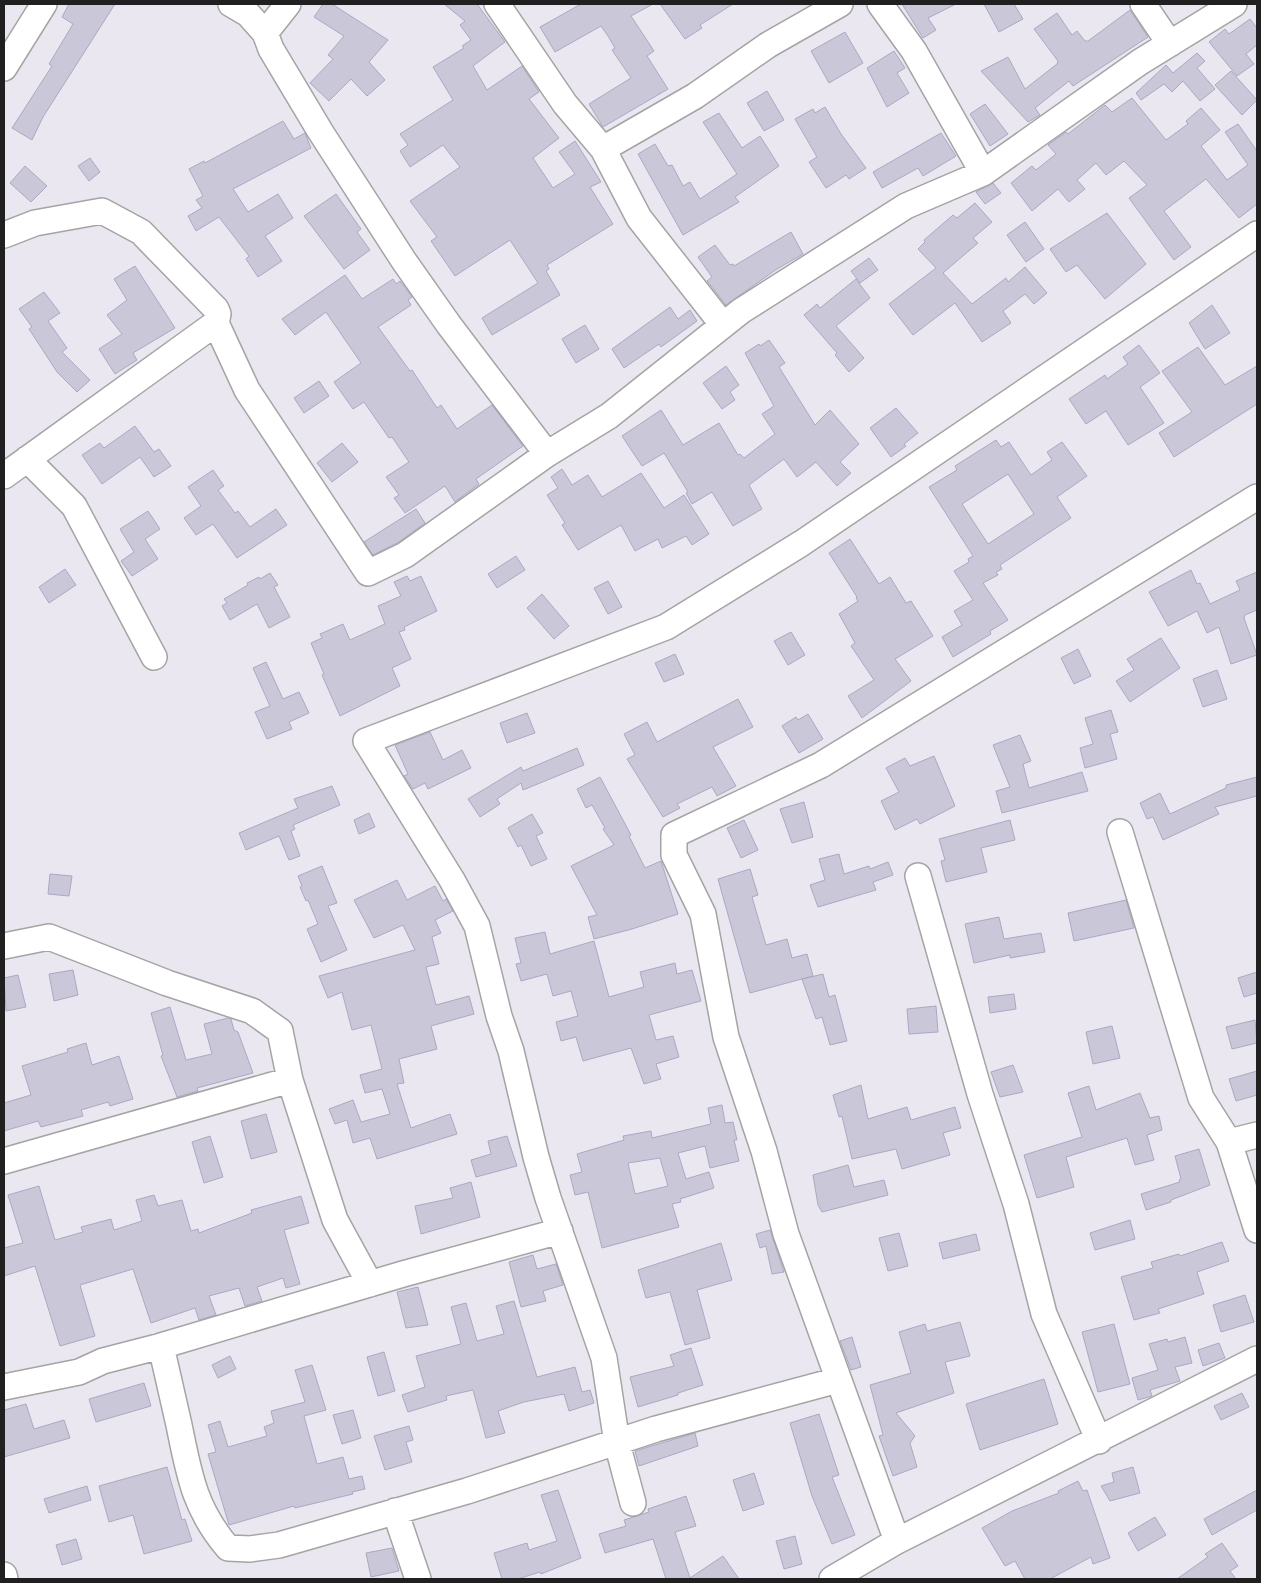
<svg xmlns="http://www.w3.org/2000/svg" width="1261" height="1583" font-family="'PT Sans',sans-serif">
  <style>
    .building { fill: #c9c7d8; stroke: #aca8c4; fill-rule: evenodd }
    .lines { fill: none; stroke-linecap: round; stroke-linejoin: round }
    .minor-casing { stroke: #a4a4a4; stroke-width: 28 }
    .minor { stroke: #fff; stroke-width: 25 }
  </style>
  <rect width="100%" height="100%" fill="#ebe7f1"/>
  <path class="building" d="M69 4H115L43 117 32 140 12 128 52 66 49 64 73 24 62 17Z
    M323 4H332L388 40 369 62 385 80 367 96 351 79 329 101 310 83 333 59 328 55 344 36 314 17Z
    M444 4H477L505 42 473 66 487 90 522 66 539 92 529 99 559 138 533 158 553 188 575 174 559 152 575 141 601 182 590 187 613 224 547 265 549 269 546 271 560 295 492 335 482 318 538 283 510 240 455 276 431 241 437 237 410 201 460 167 443 145 410 167 400 151 408 145 400 134 453 100 433 67 464 48 462 46 471 40 460 25 465 21Z
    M581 4H653L631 16 654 51 647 56 668 89 603 127 589 104 631 78 612 50 615 48 608 36 601 26 555 52 540 27Z
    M660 4H733L700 25 702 28 685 39Z
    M902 4H956L928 18 936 30 923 38Z
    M984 4H1014L1023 19 999 32Z
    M1130 10 1148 37 1073 86 1069 81 1035 108 1040 115 1028 122 981 71 1008 57 1025 89 1057 64 1058 61 1034 29 1057 13 1072 35 1077 31 1085 41H1088Z
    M1250 19 1257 28V45L1246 54 1254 64 1237 76 1209 42 1225 29 1229 34Z
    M845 32 863 63 829 83 811 51Z
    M894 51 905 68 897 73 909 93 887 107 867 68Z
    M1197 53 1205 61 1197 68 1215 89 1200 101 1183 81 1172 92 1164 84 1141 100 1136 93 1166 65 1173 73Z
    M1231 71 1257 100 1242 115 1215 85Z
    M767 91 784 120 764 131 747 103Z
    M1132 98 1166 140 1188 124 1186 121 1201 108 1220 130 1201 146 1227 180 1248 165 1225 132 1238 124 1257 151V204L1239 218 1206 179 1164 211 1191 247 1174 260 1129 198 1147 185 1124 161 1106 175 1096 163 1077 180 1085 189 1069 202 1058 189 1032 211 1011 183 1032 166 1036 170 1056 154 1048 145 1066 132 1068 134 1105 105 1112 112Z
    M985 104 1008 134 990 146 970 114Z
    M825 107 841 134 866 168 849 179 846 175 826 188 809 162 817 157 795 119 813 109 815 113Z
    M719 113 742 148 760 136 779 166 735 197 739 202 683 235 638 154 655 144 668 166 672 165 683 186 690 182 700 199 737 174 703 122Z
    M283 121 294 139 305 133 311 148 233 189 248 212 278 194 293 218 265 236 282 261 258 277 246 259 249 256 219 217 196 231 188 216 202 208 196 200 203 196 189 169 204 161 205 163Z
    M941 133 956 156 923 176 918 168 882 188 873 172Z
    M90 158 100 172 89 181 78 166Z
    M25 166 47 186 31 202 10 183Z
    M993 183 1001 193 985 204 976 192Z
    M336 194 361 229 357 232 370 250 344 269 304 216Z
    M975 203 992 222 973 238 978 243 943 273 972 304 1006 278 1008 282 1025 267 1047 293 1034 304 1025 294 1003 311 1011 323 982 342 955 303 913 335 889 304 936 268 918 249 925 242 924 240 953 215 957 218Z
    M1107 213 1146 264 1105 299 1077 265 1066 272 1050 249Z
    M1025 222 1044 249 1026 262 1007 235Z
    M791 232 803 254 777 269 726 305 707 281 712 277 698 257 715 245 730 265 733 264 734 266Z
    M869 258 878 270 860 283 851 271Z
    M135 266 175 328 133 353 137 360 115 374 99 349 122 334 107 315 127 300 114 279Z
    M345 275 362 299 393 279 396 284 400 281 412 297 408 300 411 305 378 327 410 371 412 370 437 408 441 405 457 429 492 405 523 446 476 479 479 484 455 502 445 486 405 513 394 498 399 495 386 477 409 462 392 437 389 438 364 402 353 409 334 382 361 363 326 312 295 335 282 319Z
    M856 279 870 298 836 326 864 358 849 372 835 355 837 353 804 315 817 304 820 308Z
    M44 292 60 313 48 321 67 348 62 352 90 380 77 392 57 372 29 329 32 327 19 309Z
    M1212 305 1230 333 1205 349 1189 323Z
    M670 307 678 319 690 310 697 321 661 347 659 344 624 368 612 349Z
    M585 325 599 349 576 363 562 339Z
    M769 340 785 363 779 367 815 425 830 410 859 444 840 462 851 473 837 486 816 462 797 477 784 459 749 485 762 509 733 526 712 492 692 504 686 493 688 492 664 453 642 466 622 436 661 410 683 445 719 423 738 455 740 454 744 458 775 434 762 414 774 406 745 353 759 344 760 346Z
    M1139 345 1160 373 1140 387 1164 423 1128 445 1106 411 1086 424 1069 399 1105 375 1107 379 1128 364 1123 357Z
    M1198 347 1225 385 1257 366V404L1174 457 1159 433 1192 412 1162 371Z
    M726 366 739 385 730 392 735 400 722 409 703 383Z
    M319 381 329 396 304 413 294 398Z
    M896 408 918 433 904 444 906 446 891 457 870 428Z
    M135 426 154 452 159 449 171 466 154 477 140 457 102 484 82 455 100 443 104 448Z
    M996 440 1001 447 1009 442 1031 475 1052 460 1047 452 1062 442 1087 476 1057 497 1071 518 1000 565 1002 569 996 572 998 575 983 583 1008 620 990 631 991 634 953 657 942 637 962 625 954 611 973 600 954 571 969 562 968 559 973 556 929 487 957 470 955 466ZM1008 474 1034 514 988 544 962 504Z
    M342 443 358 462 332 482 317 463Z
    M562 469 572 485 588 475 602 497 641 473 664 508 684 495 709 534 692 545 686 536 662 548 658 539 635 551 621 525 578 550 562 525 565 523 547 495 558 488 551 477Z
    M213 470 224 486 218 490 235 513 238 511 250 527 276 509 287 525 237 558 213 524 196 535 184 518 201 506 188 487Z
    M416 509 425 523 399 542 373 555 364 542Z
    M148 511 160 529 145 539 158 559 132 576 121 561 134 552 120 529Z
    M850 539 879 584 890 577 906 603 911 601 933 636 895 659 911 681 862 718 848 696 874 680 851 646 855 643 839 614 858 601 856 598 857 597 829 553Z
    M516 556 525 570 497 588 488 574Z
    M65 569 76 585 49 603 39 587Z
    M1191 570 1197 584 1200 583 1210 604 1240 590 1236 581 1257 572V610L1245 615 1244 618 1257 655 1231 664 1219 627 1207 633 1197 611 1168 626 1149 592Z
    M270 573 278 585 274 587 290 617 269 628 257 604 230 620 222 606 227 603 224 599 248 585 247 583 259 577 260 579Z
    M407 576 410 581 421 576 437 611 404 627 405 630 399 632 411 659 392 668 400 686 340 716 322 675 324 674 311 643 322 638 320 634 343 624 350 640 385 624 378 606 401 596 394 582Z
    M608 581 622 607 608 614 594 588Z
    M542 594 569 626 554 639 527 608Z
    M791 632 805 655 788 665 774 641Z
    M1161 638 1180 668 1130 702 1116 681 1134 670 1127 659Z
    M1078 649 1091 676 1074 684 1061 658Z
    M675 654 684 674 664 682 655 663Z
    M266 662 283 699 299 692 309 713 289 722 292 729 267 739 255 712 270 706 253 668Z
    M1217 670 1227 699 1203 707 1193 679Z
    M738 699 753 727 713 747 736 786 717 796 712 787 677 804 680 808 663 817 627 759 635 755 624 734 647 722 657 742Z
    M1111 710 1118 732 1110 734 1117 759 1085 768 1080 748 1093 744 1085 718Z
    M527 713 535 733 507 743 500 723Z
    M808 714 823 739 799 753 782 726 796 717 798 720Z
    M430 732 443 760 462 750 471 768 428 789 425 783 413 789 404 776 408 774 395 745Z
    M1020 735 1031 761 1023 764 1029 788 1082 772 1088 791 1002 813 996 791 1010 787 993 745Z
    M577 748 584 765 523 790 521 783 497 799 500 804 480 817 468 799 521 767 523 771Z
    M934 756 955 806 920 824 917 819 895 830 881 801 899 792 886 768 905 758 910 766Z
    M600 777 631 835 629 836 645 868 661 861 678 914 632 929 594 939 588 917 597 915 571 866 614 845 603 829 605 828 592 805 586 808 577 789Z
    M1257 777V796L1215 807 1219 814 1163 840 1153 817 1147 819 1140 803 1160 793 1170 814 1226 788V785Z
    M332 786 340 805 293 825 295 829 291 831 300 856 289 860 279 836 246 850 239 833 298 808 294 799Z
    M804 802 813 837 792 843 780 809Z
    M369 813 375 827 359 834 354 820Z
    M532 814 543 833 536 836 547 859 531 866 521 845 518 847 508 828Z
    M744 820 758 850 741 858 727 828Z
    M1010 820 1015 840 981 848 987 872 946 882 941 861 945 860 939 839Z
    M839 854 844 874 869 866 870 869 888 862 893 875 873 882 876 890 818 907 810 885 825 880 819 859Z
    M322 866 337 903 328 906 347 950 321 962 307 929 318 924 308 900 306 901 300 887 302 886 298 876Z
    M750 869 758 895 752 897 766 945 787 939 792 958 807 954 813 976 750 993 718 879Z
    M50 874 72 876 69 896 48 894Z
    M397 880 407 900 435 886 443 901 446 899 453 911 435 920 441 933 432 937 439 964 426 967 436 1005 469 996 474 1014 431 1026 437 1049 399 1059 404 1083 397 1084 411 1128 450 1114 457 1134 377 1159 370 1138 353 1143 347 1120 335 1124 329 1109 353 1100 361 1122 390 1114 382 1089 365 1093 360 1075 382 1069 371 1025 352 1030 342 992 328 998 319 976 415 950 403 925 374 938 354 900Z
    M1126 900 1134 928 1074 941 1068 913Z
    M999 917 1004 939 1041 933 1045 952 1010 958V955L974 963 965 924Z
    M545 932 550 954 594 941 609 997 644 987 640 972 675 963 677 974 692 970 701 1001 649 1015 656 1040 673 1036 679 1057 656 1064 661 1079 644 1084 631 1048 583 1061 576 1037 561 1041 556 1022 578 1016 571 991 553 996 547 974 521 981 516 964 521 963 515 938Z
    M73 970 78 995 54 1001 49 974Z
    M1257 972V993L1244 997 1238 978Z
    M823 974 829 997 835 995 847 1041 830 1045 822 1017 816 1019 802 979Z
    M18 975 26 1007 6 1011 4 978Z
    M1014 994 1016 1009 990 1013 988 997Z
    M936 1006 938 1032 909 1034 907 1009Z
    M170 1007 186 1060 212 1054 204 1024 228 1018 231 1019 234 1030 238 1032 253 1073 197 1088 198 1091 177 1097 161 1056 163 1055 151 1013Z
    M1255 1020 1257 1043 1232 1049 1226 1027Z
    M1112 1026 1120 1058 1093 1064 1086 1032Z
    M86 1043 92 1065 119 1056 133 1099 110 1106 108 1102 81 1110 83 1116 41 1127 38 1121 4 1131V1103L31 1095 22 1066 68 1052 67 1049Z
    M1013 1065 1023 1092 1000 1097 991 1072Z
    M1257 1071V1095L1236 1101 1229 1079Z
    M861 1085 868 1119 907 1107 911 1120 955 1107 961 1128 943 1133 950 1155 902 1169 896 1149 852 1159 842 1116 839 1117 833 1095Z
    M1089 1086 1096 1110 1140 1093 1150 1118 1159 1116 1162 1130 1147 1135 1154 1160 1135 1165 1127 1138 1066 1157 1074 1187 1037 1198 1024 1155 1082 1137 1068 1093Z
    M722 1105 725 1123 733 1122 737 1140H734L739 1161 710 1168 705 1146 678 1153 686 1179 709 1172 714 1188 680 1199 681 1202 672 1204 679 1227 602 1248 588 1192 575 1195 570 1175 582 1172 577 1154 624 1140 623 1136 651 1131 652 1138 711 1124 708 1108ZM660 1158 668 1186 635 1194 628 1163Z
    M266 1114 277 1152 251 1159 241 1121Z
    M210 1136 223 1177 204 1183 192 1142Z
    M507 1136 517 1166 476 1177 471 1160 491 1154 488 1141Z
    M1199 1149 1210 1185 1171 1200V1202L1146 1210 1141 1194 1180 1182 1179 1180 1181 1179 1175 1156Z
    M848 1165 854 1187 884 1180 888 1195 822 1212 818 1205 813 1175Z
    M471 1182 480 1217 421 1234 415 1206 453 1198 450 1188Z
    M39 1186 55 1240 83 1232 81 1227 111 1219 114 1230 142 1221 136 1200 154 1195 158 1206 182 1200 191 1231 198 1229 199 1233 252 1213 251 1210 301 1196 309 1223 284 1230 300 1284 286 1288 283 1278 257 1287 262 1301 245 1306 239 1288 209 1296 216 1315 199 1320 195 1308 151 1323 133 1269 80 1285 95 1336 60 1346 35 1266 4 1276V1248L23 1243 8 1195Z
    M1130 1220 1135 1239 1095 1250 1090 1233Z
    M770 1230 784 1272 772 1274 766 1246 760 1248 756 1234Z
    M899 1233 908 1266 888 1271 879 1238Z
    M976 1234 980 1250 943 1259 939 1243Z
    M1222 1242 1229 1261 1197 1272 1204 1294 1158 1309 1160 1313 1134 1320 1121 1277 1153 1268 1151 1262 1179 1254 1180 1256Z
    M721 1243 732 1280 697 1290 710 1338 685 1345 670 1292 646 1298 638 1270Z
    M533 1255 537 1269 556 1264 563 1285 543 1291 546 1301 521 1307 509 1262Z
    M418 1287 428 1325 406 1328 397 1292Z
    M1245 1295 1254 1322 1221 1332 1213 1305Z
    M514 1301 537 1377 575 1367 582 1392 590 1390 594 1403 569 1411 564 1394 524 1402 498 1411 505 1433 486 1438 473 1390 446 1396 447 1400 408 1412 402 1395 425 1387 416 1356 461 1344 451 1307 466 1303 477 1341 504 1334 496 1306Z
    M960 1322 970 1356 945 1362 954 1393 896 1413 915 1436 910 1443 917 1467 893 1476 879 1436 883 1435 870 1385 911 1373 899 1332 925 1324 927 1331Z
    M1114 1324 1130 1384 1098 1392 1082 1332Z
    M852 1337 861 1367 851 1370 840 1341Z
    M1185 1337 1192 1363 1175 1367 1180 1381 1150 1390 1152 1396 1138 1400 1132 1378 1158 1370 1149 1344 1167 1339 1168 1342Z
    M1219 1343 1225 1358 1203 1366 1198 1350Z
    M691 1348 703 1385 678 1393V1395L638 1407 630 1377 674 1366 670 1355Z
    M384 1352 395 1391 378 1396 367 1357Z
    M230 1356 236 1369 218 1378 212 1365Z
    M312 1365 326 1410 304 1416 317 1464 343 1457 349 1479 362 1476 365 1489 352 1492 353 1494 295 1508 294 1506 229 1525 208 1454 216 1452 208 1425 220 1421 228 1447 267 1436 264 1427 274 1423 271 1411 305 1402 295 1370Z
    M1044 1379 1058 1424 980 1450 966 1404Z
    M144 1383 151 1406 96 1422 89 1399Z
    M1242 1393 1249 1407 1221 1420 1214 1406Z
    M26 1404 34 1429 64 1420 70 1438 4 1457V1410Z
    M353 1410 361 1438 342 1444 333 1415Z
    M819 1414 839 1475 832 1477 855 1535 832 1544 812 1496 790 1423Z
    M409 1426 413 1440 406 1442 412 1462 385 1470 374 1436Z
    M695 1433 698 1446 639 1466 635 1451Z
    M167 1467 182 1520 185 1519 192 1541 144 1554 133 1515 109 1522 99 1486Z
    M1133 1467 1140 1493 1110 1501 1101 1486 1114 1482 1112 1473Z
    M754 1473 764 1504 743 1511 733 1480Z
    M1078 1481 1083 1491 1087 1490 1110 1558 1093 1564 1091 1557 1050 1579H1025L1015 1561 1005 1566 982 1528 1012 1511 1059 1493 1058 1491Z
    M87 1486 91 1500 49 1513 44 1499Z
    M558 1490 581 1558 541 1574 540 1572 518 1579H502L494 1553 527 1543 529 1550 557 1541 541 1495Z
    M1257 1490V1510L1212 1535 1204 1519Z
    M686 1496 696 1526 675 1532 690 1578 723 1556 739 1579H666L653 1539 605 1553 599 1534 626 1526 624 1520 649 1512 648 1509Z
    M1155 1517 1166 1535 1138 1551 1128 1533Z
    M795 1536 802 1564 784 1569 776 1541Z
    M76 1539 82 1559 62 1565 56 1545Z
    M1222 1543 1238 1566 1230 1571 1236 1579H1177L1208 1557 1205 1554Z
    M392 1548 399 1571 371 1577 366 1553Z"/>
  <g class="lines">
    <defs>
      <path id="minor" d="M231 4 248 14 265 33 271 49 320 131 404 261 449 325 547 454
        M497 4 565 104 603 149 639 218 723 325
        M880 4 914 51 983 173
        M1143 4 1170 44
        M265 33 288 4
        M4 68 44 4
        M603 149 695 96 768 45 840 4
        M4 235 35 223 102 211 141 232 216 309 218 314 216 323 4 476
        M216 323 247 390 368 573 405 555 547 454 609 416 741 311 906 206 983 173 1140 62 1234 4
        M27 459 74 506 154 657
        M1120 832 1201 1098 1229 1142 1257 1230
        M918 876 980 1094 1016 1204 1044 1314 1099 1441
        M4 946 49 937 167 983 252 1011 280 1031 290 1080 335 1220 370 1284
        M1229 1142 1257 1135
        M4 1161 290 1080
        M161 1346C167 1372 173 1398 179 1425 189 1474 194 1508 228 1548L250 1549 279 1545 467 1491 656 1429 838 1380
        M4 1387 79 1372 103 1361 161 1346 403 1274 560 1231
        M633 1503 617 1443 604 1358 548 1198 536 1157 511 1051 499 1016 477 926 452 880 366 741 666 627 802 543 1257 234
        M395 1511 418 1579
        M897 1541 786 1234 764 1151 726 1037 703 914 674 855V835L821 765 1257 497
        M4 1575 5 1579
        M832 1579 897 1541 1257 1359"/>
    </defs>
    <use href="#minor" class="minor-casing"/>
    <use href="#minor" class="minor"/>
  </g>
  <rect width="1261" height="1583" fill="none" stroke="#202020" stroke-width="10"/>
</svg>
